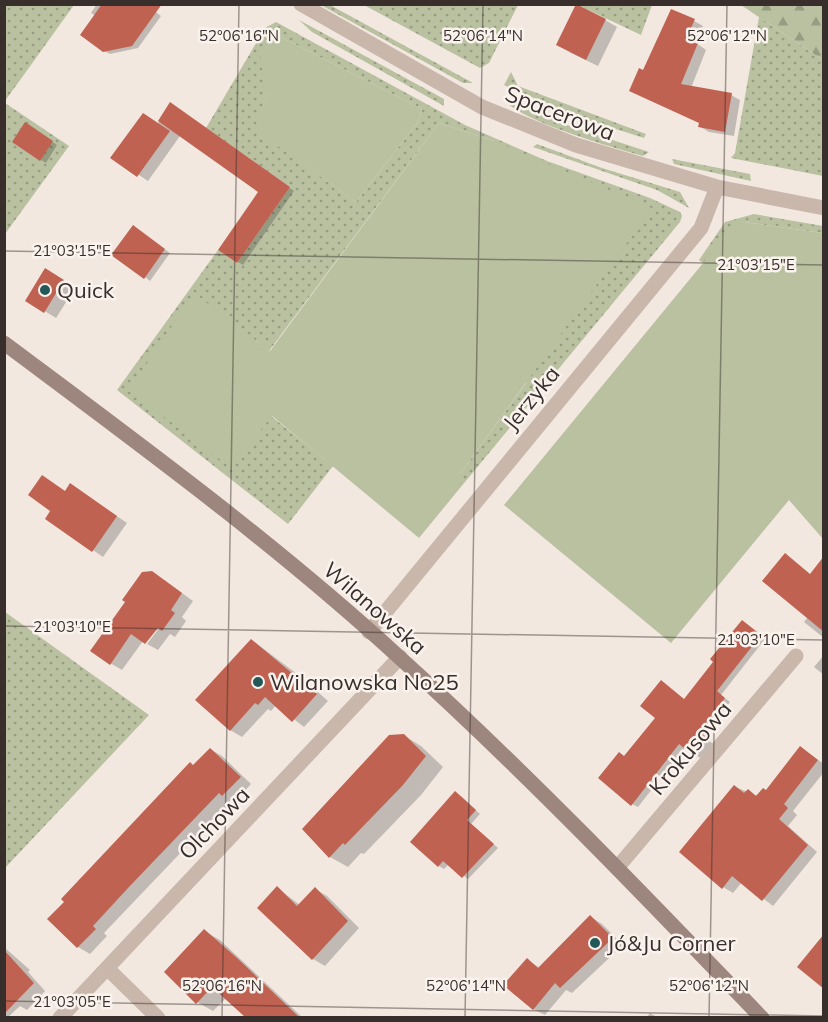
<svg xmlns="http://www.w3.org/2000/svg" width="828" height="1022" font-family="Mulish,sans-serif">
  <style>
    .grass { fill: url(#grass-dots); fill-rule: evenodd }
    .forest { fill: url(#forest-firs) }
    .park { fill: #b9c1a0 }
    .shadow { fill: #0003 }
    .building { fill: #bf6251 }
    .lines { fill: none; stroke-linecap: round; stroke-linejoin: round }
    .street { stroke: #cab7ac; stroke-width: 15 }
    .secondary { stroke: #9d867e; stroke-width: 15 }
    .ticks { fill: none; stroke: #382e2b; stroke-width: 1.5; stroke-opacity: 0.45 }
    .poi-dot { fill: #225857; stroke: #f9f2ed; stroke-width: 2 }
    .labels { text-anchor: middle; stroke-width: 5; stroke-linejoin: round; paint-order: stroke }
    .street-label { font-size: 22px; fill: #382e2b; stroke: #f9f2ed }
    .poi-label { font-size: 22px; fill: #382e2b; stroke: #f9f2ed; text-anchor: start }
    .ticks-label { font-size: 15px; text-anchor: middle; fill: #382e2b; stroke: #f9f2ed; stroke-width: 5; stroke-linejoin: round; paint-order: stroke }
  </style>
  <defs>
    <pattern id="grass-dots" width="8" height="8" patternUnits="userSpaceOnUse" patternTransform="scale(1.5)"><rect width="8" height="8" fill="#b9c1a0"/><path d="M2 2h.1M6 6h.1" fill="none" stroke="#979d83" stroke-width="1.8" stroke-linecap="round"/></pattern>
    <pattern id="forest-firs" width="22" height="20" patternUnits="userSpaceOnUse" patternTransform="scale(1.5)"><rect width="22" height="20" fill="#b9c1a0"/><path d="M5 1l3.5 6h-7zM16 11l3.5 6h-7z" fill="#979d83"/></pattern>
  </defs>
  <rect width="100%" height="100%" fill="#f2e8e0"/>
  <path class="grass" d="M5 4 74 5 5 101 4 5Z
    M321 5H330L473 83H463Z
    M364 5 518 4V5L489 63 480 68Z
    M578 5H652L641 35Z
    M759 17 823 60V176L731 158 735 153Z
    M299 20 444 99V106L312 32Z
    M276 22 465 125 547 161 650 198 680 212 682 216 680 222 460 488V474L526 383 494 141 439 123 269 351 256 340 230 467 271 416 333 466 288 524 117 390 218 250 237 263 290 187 206 128 265 28ZM271 32 422 109 418 122 356 202 255 129 267 95Z
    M511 72 518 86 646 134 644 138 578 117 504 85Z
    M503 98 570 126 649 152 643 156C615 148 516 120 503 98Z
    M5 103 69 146 5 234Z
    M537 144 602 168 680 192 689 208 657 190 533 147Z
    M672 159 750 174 751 181 674 164Z
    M754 214 823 226V233L744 222 703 263 699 260 725 222Z
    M5 612 149 715 5 868Z"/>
  <path class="forest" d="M741 5H823V60Z"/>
  <path class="park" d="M271 32 422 109 418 122 356 202 254 129 267 95 260 55Z
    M439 123 494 141 652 208 460 474V488L419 538 272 416 231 468 129 390 194 293 270 351Z
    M744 222 823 233V539L789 500 671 643 504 505 713 251 728 227Z"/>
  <path class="shadow" d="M97 4H146L161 16 138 48 110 54 104 51 96 16 91 13Z
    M605 20 617 27 598 66 569 52Z
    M694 21 703 26 696 43 706 50 691 88 731 95 740 100 734 136 709 132 699 126 700 123 644 72Z
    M171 104 294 191 243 265 238 262 260 191 180 136 148 181 113 158 158 123Z
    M31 127 57 145 46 163 41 160Z
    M138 230 170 253 150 281 145 277Z
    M46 270 75 288 56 318 27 300Z
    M71 485 127 523 103 557 47 518Z
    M811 575 824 578V638L804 622 808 617Z
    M164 580 193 601 182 617 186 621 175 637 170 634 158 650 147 644 163 623 143 641 122 670 110 663Z
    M748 625 765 639 721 695 730 702 709 729 712 731 706 738 713 744 700 758 685 747 638 807 632 804 625 757 685 700Z
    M252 640 301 677 328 701 304 727 276 705 271 711 268 709 242 737 230 730Z
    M824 655V675L814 667Z
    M403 735 421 746 443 767 421 795 364 854 361 853 348 867 330 857 304 829Z
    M801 748 824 764V772L793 811 797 815 788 826 817 852 773 906 742 882 733 893 723 887 735 787 758 796 766 791Z
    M210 749 222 756 251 784 235 802 231 800 104 933 107 936 90 954 78 947 49 919Z
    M461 796 480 814 471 824 498 848 468 879 449 864 444 869 439 866Z
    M277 888 300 905 315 889 327 896 359 928 325 966 313 959Z
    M591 917 602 924 623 945 572 993 566 990 545 1015 533 1009 527 960 540 968Z
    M204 931 220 940 303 1018H247L226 998 213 1011 197 1002Z
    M4 947 30 970 28 972 45 991 27 1010 20 1006 7 1018H4Z
    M650 1013 658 1018H646Z"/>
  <path class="building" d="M102 4H162L132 46 103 52 80 35Z
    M576 4 606 19 586 60 556 45Z
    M671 9 695 19 687 37 698 43 681 84 732 93 725 132 698 127 699 123 629 91 639 68 643 70Z
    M170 102 290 187 237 263 218 250 258 192 158 121Z
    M143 113 170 131 137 177 110 158Z
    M25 122 53 141 40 161 12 142Z
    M133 225 165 249 144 279 111 255Z
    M45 268 64 280 44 313 25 301Z
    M42 475 65 491 70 483 117 516 92 552 45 519 50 511 28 495Z
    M785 553 810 574 824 556V632L762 581Z
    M152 571 182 593 171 610 175 613 162 631 158 628 145 644 131 634 110 665 90 651 125 602 122 600 142 572Z
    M742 620 761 635 717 691 725 698 704 725 707 727 702 734 708 740 694 756 679 744 631 806 598 778 619 752 624 756 655 718 640 706 661 680 684 699 713 662 710 659Z
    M251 639 317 694 292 722 265 697 258 705 255 703 230 731 195 700Z
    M404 734 426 756 403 785 345 845 343 843 329 858 302 829 389 735Z
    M800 746 818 760 784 804 788 808 779 819 808 845 762 901 732 876 722 889 679 852 734 785 744 793 748 789 756 796 763 788 766 790Z
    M210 748 241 777 222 796 219 793 128 888 93 926 96 929 77 948 47 919 64 902 61 899 190 762 193 765Z
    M455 791 476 810 467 820 494 844 462 878 443 861 438 867 410 842Z
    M277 886 297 906 315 887 348 921 312 960 257 908Z
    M590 915 613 938 560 988 555 983 533 1010 503 985 527 958 538 968Z
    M204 929 237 958 299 1017H245L212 987 196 1004 164 972Z
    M824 934V989L797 967Z
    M4 950 34 983 4 1014Z"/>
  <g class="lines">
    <path class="street" d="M301 4 482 107 576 145 717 187 824 208
      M369 632 701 228 717 187
      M617 868 796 656
      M107 968 158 1018
      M60 1018 400 657"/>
    <path class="secondary" d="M4 343C139 444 276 544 400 658 526 772 644 895 762 1018"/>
  </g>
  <path class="ticks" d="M4 251 824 265M4 626 824 640M4 1001 824 1016M222 1018 239 4M465 1018 483 4M709 1018 727 4"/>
  <g class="poi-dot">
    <circle cx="45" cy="290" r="6"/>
    <circle cx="258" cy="682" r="6"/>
    <circle cx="595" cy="943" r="6"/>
  </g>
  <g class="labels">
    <g class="street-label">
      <text transform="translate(560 113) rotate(21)" y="8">Spacerowa</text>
      <text transform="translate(531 398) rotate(-51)" y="8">Jerzyka</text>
      <text transform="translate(375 608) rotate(41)" y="8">Wilanowska</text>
      <text transform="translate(690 748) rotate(-50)" y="8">Krokusowa</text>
      <text transform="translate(214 823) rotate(-46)" y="8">Olchowa</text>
    </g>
    <g class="poi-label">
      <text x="57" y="298">Quick</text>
      <text x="270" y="690">Wilanowska No25</text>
      <text x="607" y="951">Jó&amp;Ju Corner</text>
    </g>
  </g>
  <g class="ticks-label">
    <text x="239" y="41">52°06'16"N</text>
    <text x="483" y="41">52°06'14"N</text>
    <text x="727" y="41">52°06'12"N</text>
    <text x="72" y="256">21°03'15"E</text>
    <text x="756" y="270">21°03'15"E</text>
    <text x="72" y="632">21°03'10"E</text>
    <text x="756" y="645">21°03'10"E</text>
    <text x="222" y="991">52°06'16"N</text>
    <text x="466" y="991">52°06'14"N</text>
    <text x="709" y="991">52°06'12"N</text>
    <text x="72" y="1007">21°03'05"E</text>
  </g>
  <rect width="828" height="1022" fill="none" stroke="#382e2b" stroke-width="12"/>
</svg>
